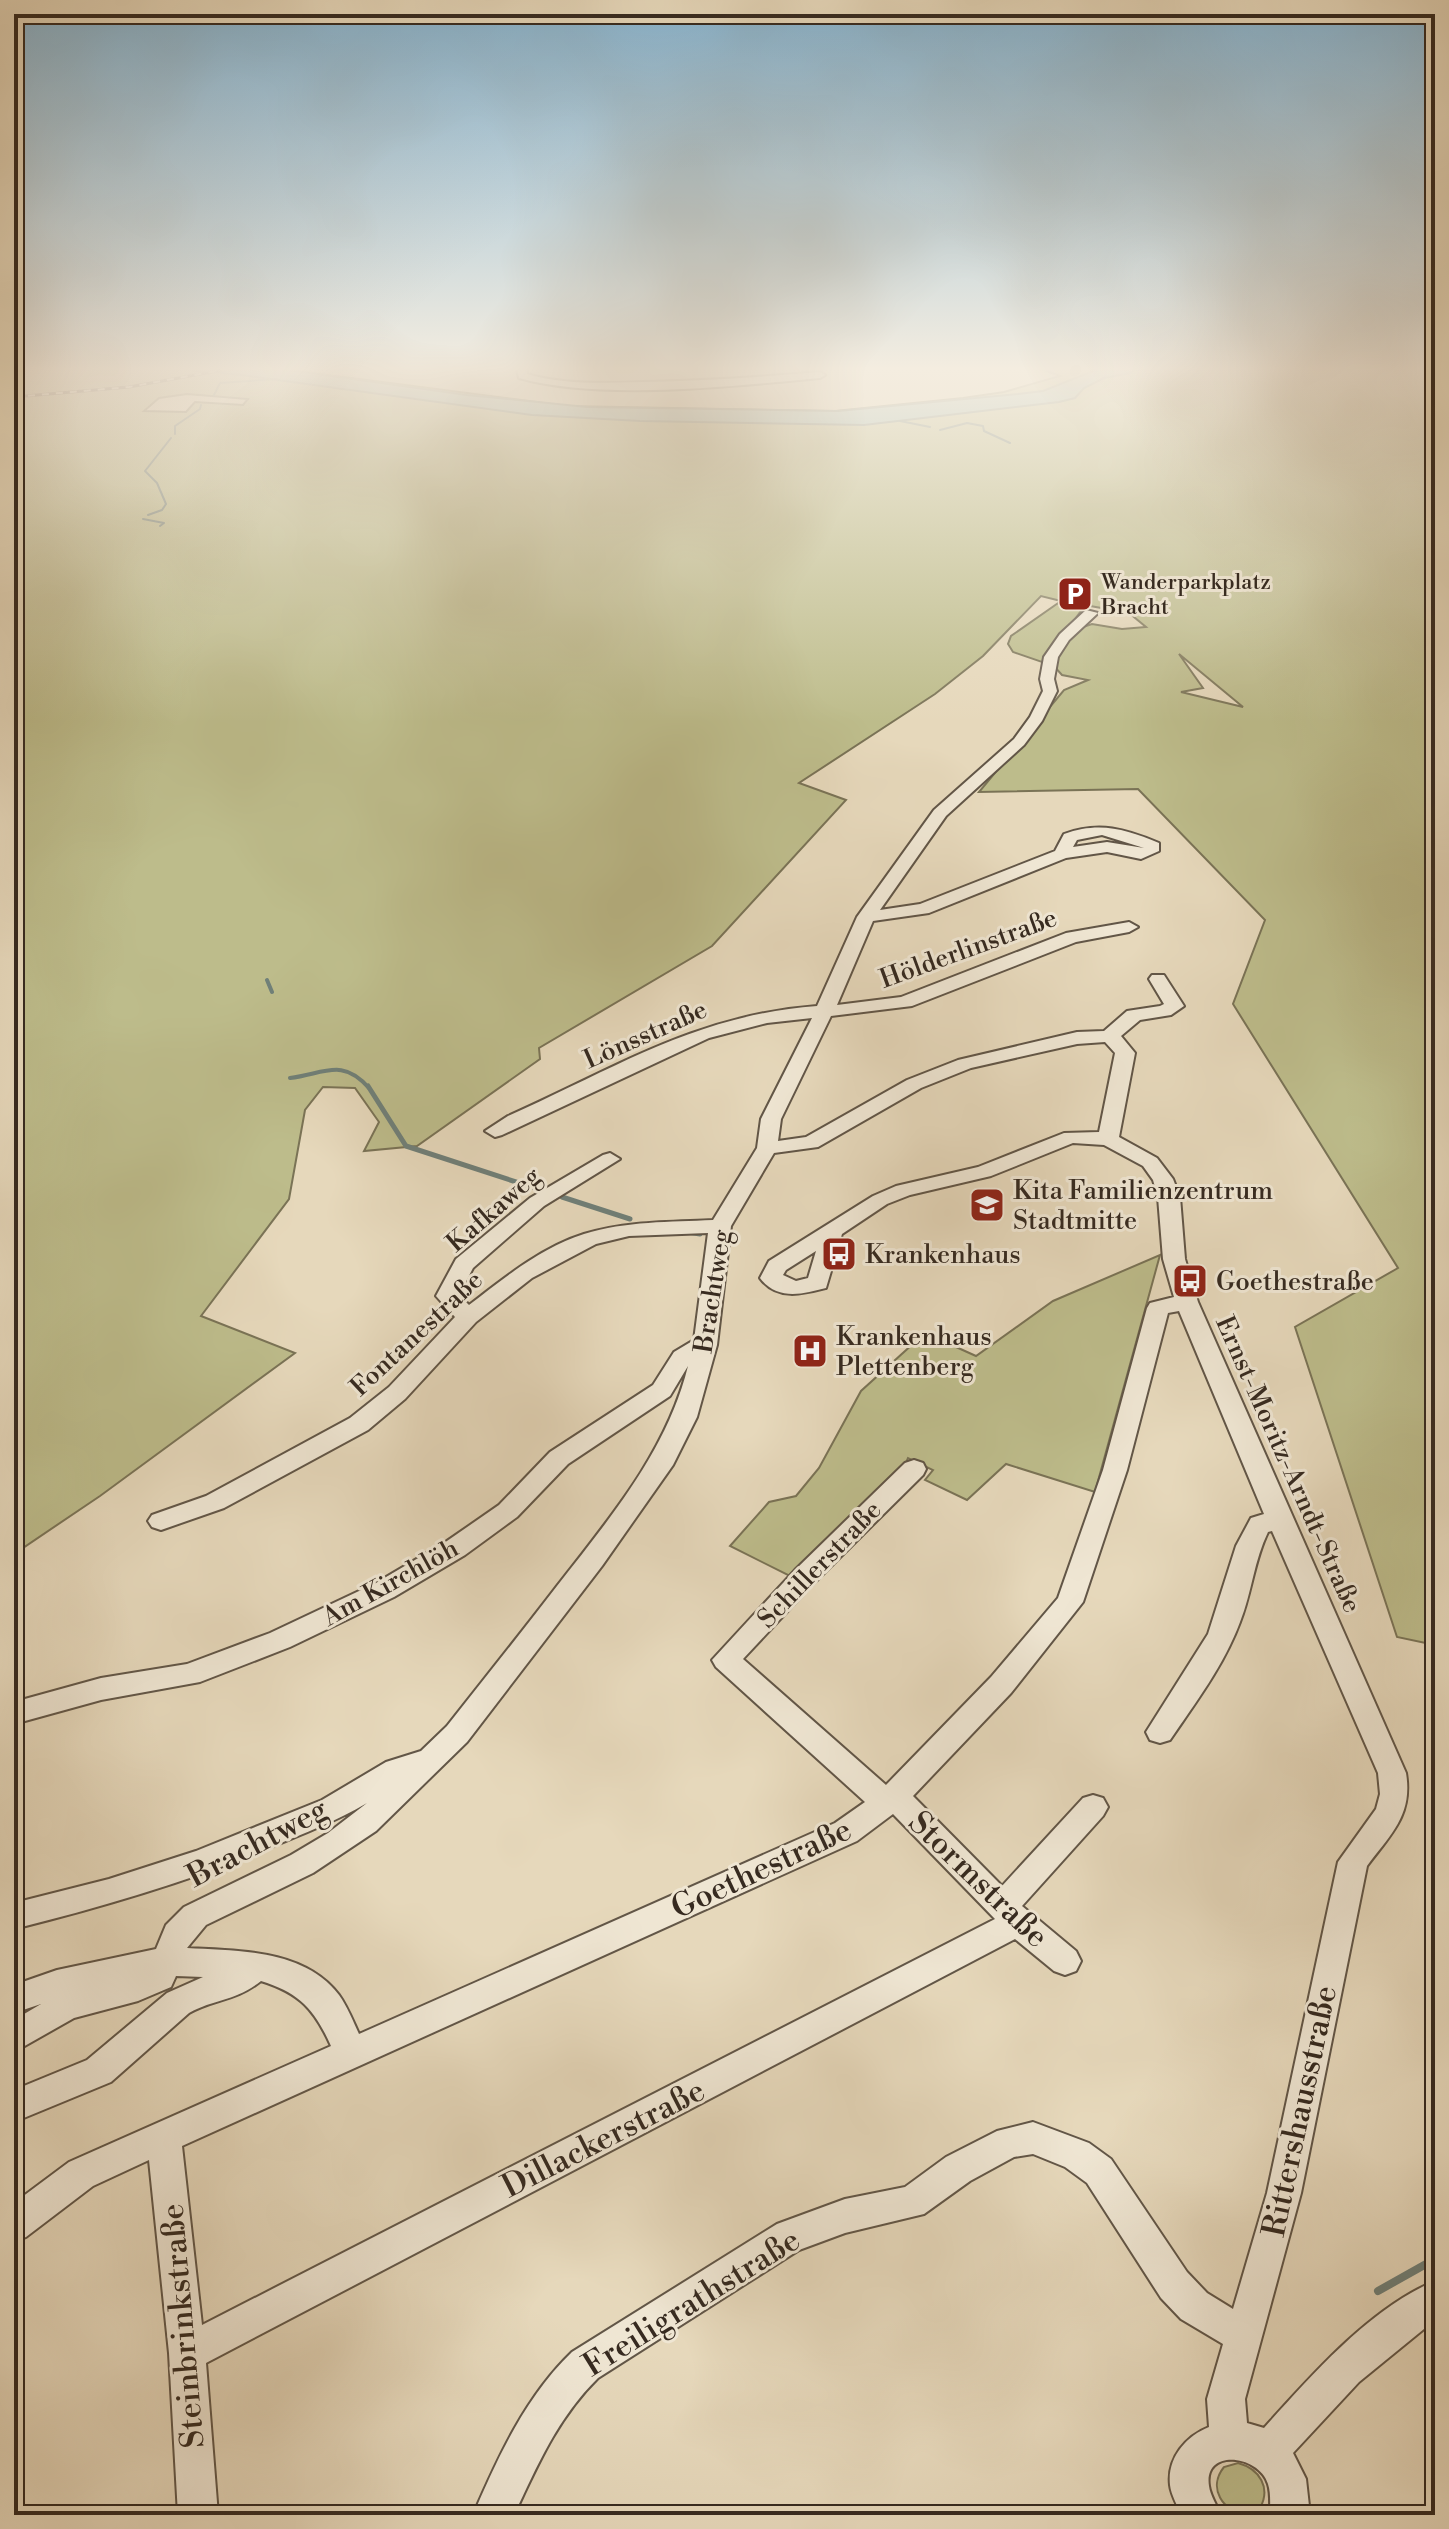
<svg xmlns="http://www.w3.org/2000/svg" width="1449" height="2529" font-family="'Libre Bodoni',serif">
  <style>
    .green { fill: #bdbc8b; stroke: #7a7356; stroke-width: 2; fill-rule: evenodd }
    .water { fill: #97b9b5; stroke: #708079; stroke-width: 2 }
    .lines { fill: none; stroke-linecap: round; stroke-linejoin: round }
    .stream-far3 { stroke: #708079; stroke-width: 2 }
    .stream-far2 { stroke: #708079; stroke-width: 4 }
    .stream-far1 { stroke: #708079; stroke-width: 5 }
    .stream { stroke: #708079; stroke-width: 8 }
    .minor-casing { stroke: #625647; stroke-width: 4 }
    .minor { fill: #efe6d3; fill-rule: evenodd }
    .rail-casing { stroke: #362a20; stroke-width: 3 }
    .rail { stroke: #efe6d3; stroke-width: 2; stroke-dasharray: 7; stroke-linecap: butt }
    .labels { text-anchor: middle; stroke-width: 6; stroke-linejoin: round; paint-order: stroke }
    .far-poi-label { font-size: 22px; fill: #362a20; stroke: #efe6d3; text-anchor: start }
    .street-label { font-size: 26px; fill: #362a20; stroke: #efe6d3 }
    .poi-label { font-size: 26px; fill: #362a20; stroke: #efe6d3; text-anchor: start }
    .near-street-label { font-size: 32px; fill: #362a20; stroke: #efe6d3 }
  </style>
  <rect width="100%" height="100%" fill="#e6d8bb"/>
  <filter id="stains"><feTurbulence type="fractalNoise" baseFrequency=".0025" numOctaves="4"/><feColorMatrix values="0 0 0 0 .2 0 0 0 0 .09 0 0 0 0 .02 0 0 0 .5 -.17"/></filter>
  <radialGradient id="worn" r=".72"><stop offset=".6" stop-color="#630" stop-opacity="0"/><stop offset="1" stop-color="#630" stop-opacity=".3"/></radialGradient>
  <path class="green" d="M14 369H180L221 372 282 369 568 406 835 411 963 398 1004 392 1060 376 1041 369H1435V1645L1397 1637 1295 1327 1398 1268 1233 1004 1265 920 1138 789 979 792 1064 690 1088 680 1062 675 1054 666 1013 652 1008 644 1011 636 1061 601 1041 596 983 656 935 694 799 783 846 800 712 946 539 1048 540 1059 417 1146 364 1151 379 1122 355 1088 323 1087 305 1110 289 1199 201 1316 295 1353 100 1496 14 1554ZM187 394 248 399 243 405 195 402 186 412 144 411 159 398ZM1068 602 1129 613 1146 627 1122 629 1092 624 1065 633 1083 608ZM1179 654 1243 707 1181 692 1203 688Z
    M1160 1255 1095 1492 1006 1464 967 1500 925 1480 933 1470 908 1458 903 1469 798 1580 730 1546 769 1502 796 1496 819 1468 861 1391 925 1333 976 1356 1053 1301Z
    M1238 2463C1260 2469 1271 2488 1260 2508L1247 2515C1223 2512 1207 2488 1224 2467Z"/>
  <path class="water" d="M180 369H281L467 395 587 407 838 411 1018 394 1043 391 1098 369H1134L1130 373 1104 378 1084 388 1075 398 1059 402 864 425 640 421 532 415 242 375Z"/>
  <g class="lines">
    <path class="stream-far3" d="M214 395 220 383 277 379
      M900 421 930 427
      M940 430 967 423 983 426 984 431 1010 443
      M175 434V426L200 409 201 405
      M148 515 162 510 166 504 157 483 145 471 171 438
      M143 519 164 523 160 526"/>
    <path class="stream-far2" d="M267 980 272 992
      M290 1078C324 1074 342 1057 369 1088"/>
    <path class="stream-far1" d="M368 1086 406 1146 544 1191
      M562 1197 630 1219
      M688 1232 700 1234"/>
    <path class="stream" d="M1378 2291 1435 2259"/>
    <defs>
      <path id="minor" d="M517 369H527V374C564 385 604 383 643 382 702 381 761 377 820 372L825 375 820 378C734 386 600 401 519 378Z
        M1086 610 1098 613 1069 640 1058 657 1054 679 1057 691 1042 721 1024 745 946 816 880 910 920 904 1055 851 1064 834C1099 821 1126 829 1159 843V851L1141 859 1107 852 1066 858 929 913 873 921 837 1005 901 997 1066 933 1129 922 1138 927 1129 932 1076 942 912 1006 831 1016 781 1119 778 1141 806 1137 907 1080 958 1060 1077 1032 1104 1031 1127 1011 1160 1006 1164 1004 1149 979 1152 975H1164L1184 1006 1171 1015 1140 1020 1121 1036 1135 1053 1119 1137 1157 1158 1173 1179 1180 1197 1185 1259 1198 1302 1406 1773C1413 1815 1391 1834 1367 1866L1301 2193 1245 2399 1247 2423 1264 2428C1310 2377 1370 2308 1435 2281V2320L1359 2382 1293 2453 1306 2479 1310 2515H1270C1270 2505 1271 2493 1268 2484 1259 2455 1203 2448 1209 2486 1210 2495 1217 2506 1221 2515H1181C1178 2506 1171 2495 1170 2485 1167 2458 1186 2436 1209 2427L1207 2399 1223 2344 1181 2319 1161 2298 1087 2183 1065 2167 1033 2154 1014 2157 970 2181 924 2214 845 2233 799 2250 598 2378C558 2417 537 2466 514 2515H473C498 2457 526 2396 572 2352L777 2224 845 2199 905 2187 946 2157 997 2131 1033 2122 1089 2143 1111 2159 1187 2272 1207 2293 1233 2309 1267 2193 1338 1862 1376 1809 1380 1794 1378 1773 1272 1531 1268 1532C1254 1560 1252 1592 1240 1622 1224 1665 1196 1702 1170 1740L1160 1743 1150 1740 1146 1732 1208 1634 1236 1546 1251 1518 1264 1514 1179 1311 1168 1313 1127 1470 1083 1602 1011 1693 913 1796 1002 1886 1083 1798 1093 1795 1103 1798 1108 1807 1103 1816 1022 1906 1076 1951 1081 1961 1076 1971 1065 1975 1054 1971 1015 1939 206 2363 218 2515H178L169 2353 149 2160 93 2186 26 2237 14 2242V2203L69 2162 331 2046C315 2010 300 1993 261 1981 234 2002 216 1998 189 2013L111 2082 14 2122V2090L87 2060 167 1993 203 1977 176 1976 171 1987 138 2001 74 2018 14 2052V2020L41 2004 14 2013V1985L57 1970 156 1949 166 1925 184 1907 291 1855 328 1833 367 1803C337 1821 304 1833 272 1847 188 1882 102 1907 14 1929V1903L109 1879 196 1851 322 1800 386 1762 421 1751 447 1726C484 1679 521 1633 557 1586 610 1518 667 1451 688 1366L670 1396 568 1464 517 1517 465 1555 394 1597 290 1647 200 1682 101 1700 14 1724V1702L101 1678 187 1664 270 1633 376 1583 447 1541 499 1505 550 1452 653 1385 674 1352 694 1340 708 1233 629 1236 596 1244 532 1278 476 1322 405 1399 368 1430 224 1508 161 1530 152 1527 148 1521 152 1515 206 1496 350 1418 389 1387 455 1317 436 1296 456 1259 530 1198 603 1155 610 1153 620 1159 544 1206 473 1268 459 1295 469 1305C504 1278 542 1247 584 1234 626 1221 670 1222 713 1220L757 1148 761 1119 812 1018 767 1023 709 1038 502 1135 495 1137 485 1131 508 1116C616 1068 696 1015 817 1006L857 917 934 810 1014 739 1030 717 1043 691 1040 679 1044 657 1060 634ZM1102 835 1144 848 1107 842 1073 847 1077 840ZM1105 1042 1115 1053 1099 1132 1064 1133 978 1167 896 1186 873 1196 769 1261 760 1278C777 1301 803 1294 826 1288L842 1234 887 1204 910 1195 991 1176 1073 1143 1104 1145 1143 1166 1153 1180 1158 1197 1163 1259 1174 1297 1150 1303 1147 1308 1103 1470 1058 1598 991 1677 886 1785 743 1659 813 1584 923 1475 926 1469 923 1463 914 1460 905 1463 795 1570 712 1660 716 1667 865 1802 835 1823 359 2034C353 2021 347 2006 339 1995 304 1949 238 1951 187 1948L206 1925 313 1873 376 1831 467 1742 602 1566 673 1465 697 1417 717 1345 731 1226 774 1153 818 1147 921 1088 971 1068 1077 1044ZM816 1251 808 1278 796 1281 783 1275 786 1270ZM893 1814 995 1919 202 2325 182 2146 857 1841Z"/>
    </defs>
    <use href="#minor" class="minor-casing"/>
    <use href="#minor" class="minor"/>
    <defs>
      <path id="rail" d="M14 397 129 387 228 369"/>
    </defs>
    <use href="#rail" class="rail-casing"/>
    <use href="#rail" class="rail"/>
  </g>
  <linearGradient id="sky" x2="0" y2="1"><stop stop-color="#87b6d4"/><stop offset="0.51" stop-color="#f4ede0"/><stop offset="1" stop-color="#f4ede0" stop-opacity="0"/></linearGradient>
  <rect width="1449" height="723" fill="url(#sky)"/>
  <defs>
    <symbol id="parking-square" viewBox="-11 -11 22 22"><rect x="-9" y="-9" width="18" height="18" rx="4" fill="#8f2418" stroke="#efe6d3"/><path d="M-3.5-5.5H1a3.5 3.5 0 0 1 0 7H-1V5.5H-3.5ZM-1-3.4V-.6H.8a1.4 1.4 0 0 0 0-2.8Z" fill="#fff"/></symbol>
    <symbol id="school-square" viewBox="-11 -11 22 22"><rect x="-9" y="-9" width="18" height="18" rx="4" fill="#8f2418" stroke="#efe6d3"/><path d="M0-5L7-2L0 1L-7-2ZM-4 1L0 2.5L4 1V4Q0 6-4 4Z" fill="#fff"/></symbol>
    <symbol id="bus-square" viewBox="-11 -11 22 22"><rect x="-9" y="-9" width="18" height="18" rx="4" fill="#8f2418" stroke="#efe6d3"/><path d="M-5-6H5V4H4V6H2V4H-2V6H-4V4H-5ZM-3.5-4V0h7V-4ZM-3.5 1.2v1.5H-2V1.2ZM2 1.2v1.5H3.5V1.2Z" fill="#fff"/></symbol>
    <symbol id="hospital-square" viewBox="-11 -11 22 22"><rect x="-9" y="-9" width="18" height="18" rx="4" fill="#8f2418" stroke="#efe6d3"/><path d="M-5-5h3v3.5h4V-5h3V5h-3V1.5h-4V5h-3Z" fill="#fff"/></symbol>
  </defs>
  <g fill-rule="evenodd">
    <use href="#parking-square" x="1055" y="574" width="40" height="40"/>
    <use href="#school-square" x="967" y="1185" width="40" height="40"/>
    <use href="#bus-square" x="819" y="1234" width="40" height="40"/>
    <use href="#bus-square" x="1170" y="1261" width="40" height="40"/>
    <use href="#hospital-square" x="790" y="1331" width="40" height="40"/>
  </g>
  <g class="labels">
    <g class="far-poi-label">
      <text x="1101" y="589">Wanderparkplatz<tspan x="1101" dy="25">Bracht</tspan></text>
    </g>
    <g class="street-label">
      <text transform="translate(968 948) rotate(-20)" y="9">Hölderlinstraße</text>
      <text transform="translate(645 1034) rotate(-24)" y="9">Lönsstraße</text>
      <text transform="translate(493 1209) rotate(-41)" y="9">Kafkaweg</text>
      <text transform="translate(712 1291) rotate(-81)" y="9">Brachtweg</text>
      <text transform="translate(416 1333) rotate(-43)" y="9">Fontanestraße</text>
      <text transform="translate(1289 1464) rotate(66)" y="9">Ernst-Moritz-Arndt-Straße</text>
      <text transform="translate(819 1564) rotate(-46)" y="9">Schillerstraße</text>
      <text transform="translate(390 1582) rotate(-29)" y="9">Am Kirchlöh</text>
    </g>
    <g class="poi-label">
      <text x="1013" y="1199">Kita Familienzentrum<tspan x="1013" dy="30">Stadtmitte</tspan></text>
      <text x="865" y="1263">Krankenhaus</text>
      <text x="1216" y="1290">Goethestraße</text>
      <text x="836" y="1345">Krankenhaus<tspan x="836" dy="30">Plettenberg</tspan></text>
    </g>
    <g class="near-street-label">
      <text transform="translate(257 1842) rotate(-28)" y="11">Brachtweg</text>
      <text transform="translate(761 1868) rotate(-25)" y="11">Goethestraße</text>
      <text transform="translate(979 1879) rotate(44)" y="11">Stormstraße</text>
      <text transform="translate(1299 2111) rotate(-78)" y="11">Rittershausstraße</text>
      <text transform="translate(603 2138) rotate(-27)" y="11">Dillackerstraße</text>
      <text transform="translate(691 2302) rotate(-32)" y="11">Freiligrathstraße</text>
      <text transform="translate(182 2326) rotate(-95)" y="11">Steinbrinkstraße</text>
    </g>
  </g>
  <rect width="1449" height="2529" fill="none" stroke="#e6d8bb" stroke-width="48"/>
  <rect x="16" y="16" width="1417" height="2497" fill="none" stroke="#362a20" stroke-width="4"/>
  <rect x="24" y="24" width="1401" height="2481" fill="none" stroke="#362a20" stroke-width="2"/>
  <rect width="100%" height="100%" filter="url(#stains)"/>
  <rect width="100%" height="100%" fill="url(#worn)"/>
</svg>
